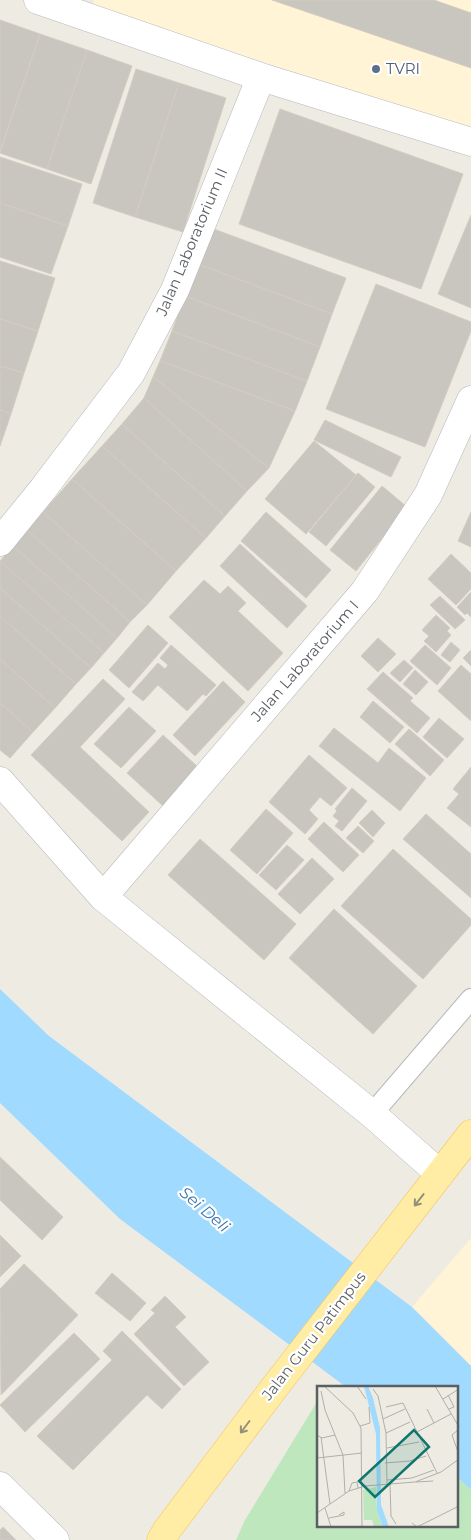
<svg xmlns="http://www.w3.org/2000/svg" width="471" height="1540" font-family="Montserrat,sans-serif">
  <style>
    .commercial { fill: #fff4d6 }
    .green { fill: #bee7bd }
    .water { fill: #a1daff }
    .building { fill: #c9c5bf; stroke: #d3ccc0 }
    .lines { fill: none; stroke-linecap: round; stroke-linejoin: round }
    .lane-casing { stroke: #b5b9bd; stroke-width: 22 }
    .street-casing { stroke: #b5b9bd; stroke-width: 29 }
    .primary-casing { stroke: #f8c251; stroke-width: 29 }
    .lane { stroke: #fff; stroke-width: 20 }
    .street { stroke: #fff; stroke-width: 28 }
    .primary { stroke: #ffeda6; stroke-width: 28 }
    .oneway { stroke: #94917b }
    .service-dot { fill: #5c6f8a; stroke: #fff; stroke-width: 2 }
    .labels { text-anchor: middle; stroke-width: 4.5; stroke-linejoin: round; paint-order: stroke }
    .service-label { font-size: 15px; fill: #4e5e75; stroke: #fff; text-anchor: start }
    .street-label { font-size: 15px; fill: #5a5f64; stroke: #fff }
    .water-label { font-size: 16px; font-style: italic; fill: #3675ad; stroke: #fff }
    .inset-road { fill: none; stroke: #afafac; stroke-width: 1 }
    .view { fill: #0f766e; fill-opacity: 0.15; stroke: #0f766e; stroke-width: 2.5 }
    .inset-edge { fill: none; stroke: #5a5f64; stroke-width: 2.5 }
  </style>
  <rect width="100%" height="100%" fill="#eeebe2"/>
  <path class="commercial" d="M94 0H471V130L92 7Z
    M471 1238V1366L412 1307Z"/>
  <path class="green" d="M318 1400V1526H457V1477L471 1490V1540H236L245 1520Z"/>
  <path class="water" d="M0 989 49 1036 412 1307 471 1366V1490L457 1477V1388L346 1387 120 1219 0 1103Z"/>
  <path class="building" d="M272 0H434L471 13V68Z
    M0 20 40 34 0 151Z
    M40 34 87 50 47 169 0 153Z
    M87 50 132 66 91 184 47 169Z
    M136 69 179 83 135 217 93 203Z
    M179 83 226 98 183 232 135 217Z
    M280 109 463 174 421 289 239 224Z
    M0 157 82 184 68 226 0 203Z
    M0 203 68 226 51 274 0 257Z
    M471 215V308L438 294Z
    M211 228 346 278 332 314 197 264Z
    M0 261 55 278 38 331 0 319Z
    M197 264 332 314 320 347 185 296Z
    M376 284 471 322V331L425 447 326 409Z
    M185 296 320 347 307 381 172 331Z
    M0 319 38 331 24 373 0 366Z
    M172 331 307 381 295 411 160 361Z
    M160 361 295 411 269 468 153 377Z
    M0 366 24 373 11 414 0 410Z
    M153 377 269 468 247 491 144 398Z
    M144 398 247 491 225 516 122 424Z
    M0 410 11 414 0 446Z
    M325 420 401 457 391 477 314 440Z
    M122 424 225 516 206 538 102 446Z
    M314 441 356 475 306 534 265 499Z
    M102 446 206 538 176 571 72 479Z
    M358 473 375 487 326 546 309 532Z
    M72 479 176 571 147 605 43 512Z
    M382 486 407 507 356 571 330 550Z
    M43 512 147 605 130 622 27 530Z
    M266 512 331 570 306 598 241 541Z
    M471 512V547L458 541Z
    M27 530 130 622 117 638 13 546Z
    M240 544 307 606 287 628 220 566Z
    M13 546 117 638 104 653 0 561Z
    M451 554 471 573V589L456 605 428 579Z
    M0 561 104 653 91 668 0 588Z
    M204 580 220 594 228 586 246 603 238 611 283 653 248 691 169 617Z
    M0 588 91 668 76 684 0 616Z
    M471 592V617L467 613 465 615 457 607Z
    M440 596 465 620 455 629 430 605Z
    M436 615 450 628 447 631 451 635 436 652 424 641 429 636 422 630Z
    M0 616 76 684 55 708 0 659Z
    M148 625 168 643 129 688 109 670Z
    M378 638 396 654 378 672 361 656Z
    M451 642 460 650 450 662 441 655Z
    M171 645 216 685 206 696 203 694 187 711 158 685 143 701 132 692 158 663 165 669 168 665 160 658Z
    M425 645 451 668 437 685 410 661Z
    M471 650V666L463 658Z
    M0 659 55 708 33 732 0 703Z
    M404 660 413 668 400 682 390 673Z
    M461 665 471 674V721L438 691Z
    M415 670 428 682 416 695 403 684Z
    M383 672 413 698 410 701 430 718 417 733 367 689Z
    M103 679 125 699 80 747 149 812 122 841 31 755Z
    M223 681 245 702 195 756 173 735Z
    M373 701 404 727 390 743 360 717Z
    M0 703 33 732 10 758 0 750Z
    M129 707 156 731 121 768 94 744Z
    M439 718 464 739 447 758 423 737Z
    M334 728 378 763 389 748 426 778 400 811 319 746Z
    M409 729 444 760 430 776 395 744Z
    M163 735 199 768 163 806 127 773Z
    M309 755 347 788 331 806 320 797 309 810 318 819 305 834 269 802Z
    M471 767V827L447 808 459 794 453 789Z
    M352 788 367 801 342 831 335 826 339 821 333 816 337 811 335 809Z
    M266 809 293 833 257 874 230 850Z
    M372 810 385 823 373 837 359 823Z
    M426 814 471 854V898L403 839Z
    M324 822 359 855 343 872 308 839Z
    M358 826 374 841 363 853 346 838Z
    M200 839 296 924 264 960 168 875Z
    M287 845 304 860 276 890 259 875Z
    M393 849 471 919V925L423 979 341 906Z
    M312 858 334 879 300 914 278 894Z
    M334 909 417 986 373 1034 289 958Z
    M0 1157 63 1217 42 1240 0 1200Z
    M0 1235 21 1256 0 1277Z
    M24 1264 78 1315 1 1395 0 1289Z
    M112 1273 146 1303 130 1321 95 1293Z
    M165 1296 186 1317 175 1327 209 1362 184 1386 134 1334 155 1313 151 1310Z
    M122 1331 181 1389 162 1409 147 1395 73 1470 37 1436 112 1360 103 1351Z
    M74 1333 100 1359 25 1432 0 1405Z
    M3 1527 16 1540H0V1530Z"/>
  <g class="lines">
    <defs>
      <path id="lane" d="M372 1114 471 999"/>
      <path id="street" d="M38 0 261 77 471 142
        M0 542 43 489 131 373 175 290 261 77
        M0 781 103 897 372 1114 440 1174
        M103 897 365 591 428 495 471 400
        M0 1486 55 1540"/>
      <path id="primary" d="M161 1540 167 1530 274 1388 471 1134"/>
    </defs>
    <use href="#lane" class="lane-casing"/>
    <use href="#street" class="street-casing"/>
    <use href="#primary" class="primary-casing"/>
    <use href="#lane" class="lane"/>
    <use href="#street" class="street"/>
    <use href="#primary" class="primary"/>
  </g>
  <defs><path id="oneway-shaft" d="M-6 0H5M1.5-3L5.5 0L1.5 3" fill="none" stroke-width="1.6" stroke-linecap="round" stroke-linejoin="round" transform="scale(1.25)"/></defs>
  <g class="oneway">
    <use href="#oneway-shaft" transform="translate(419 1200) rotate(128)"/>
    <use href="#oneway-shaft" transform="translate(245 1427) rotate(127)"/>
  </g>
  <circle class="service-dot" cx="376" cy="69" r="5"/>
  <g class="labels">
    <g class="service-label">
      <text x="386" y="74">TVRI</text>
    </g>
    <g class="street-label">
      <text transform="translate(192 242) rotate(-67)" y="5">Jalan Laboratorium II</text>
      <text transform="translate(305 661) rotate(-49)" y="5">Jalan Laboratorium I</text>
      <text transform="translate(314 1336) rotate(-52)" y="5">Jalan Guru Patimpus</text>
    </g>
    <g class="water-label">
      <text transform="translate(205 1209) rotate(41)" y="6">Sei Deli</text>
    </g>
  </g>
  <g transform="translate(317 1386)">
    <rect width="141" height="141" fill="#eeebe2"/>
    <path d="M59 101 60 125 66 141H57L55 134H47L46 104Z" fill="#bee7bd"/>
    <path d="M47 0H51L56 12 63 42 64 119 72 141H66L60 125 59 48Z" fill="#a1daff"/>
    <path class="inset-road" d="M7 0 36 27 44 42 45 141M40 0 49 13M118 0 142 41M56 3 61 10 69 47 70 98M4 5 8 24 26 69 28 107M131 9 137 21 132 23M126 13 142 3M69 21 86 17 120 87M110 23 117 37M66 33 88 23M43 40 53 37 52 21M69 47 93 36M98 47 134 28M0 49 5 52 18 49M4 51 13 118M70 62 102 56M141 66 135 49 142 43M0 72 45 67M68 77 93 75 109 70M70 94 95 92 117 84M99 96 116 95M73 98 74 130 79 138M32 105 35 97 40 96 41 102M8 122 14 141M0 127 32 105 48 100 98 96 124 86 142 73M12 132 27 129V126L22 129M95 137 100 141 142 120"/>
    <path class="view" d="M97 44 112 61 58 111 42 95Z"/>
    <rect width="141" height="141" class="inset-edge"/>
  </g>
</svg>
